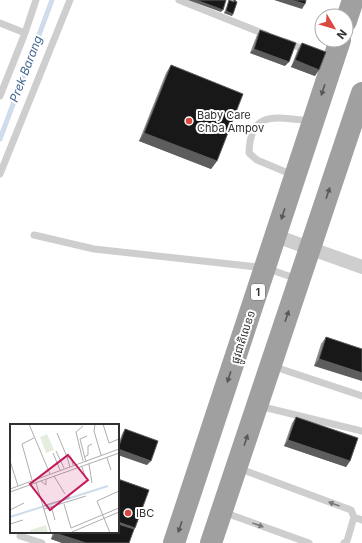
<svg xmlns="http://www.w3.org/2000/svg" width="362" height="543" font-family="Inter,'Noto Sans Khmer',sans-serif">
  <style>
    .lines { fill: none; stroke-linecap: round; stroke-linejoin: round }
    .stream { stroke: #cedceb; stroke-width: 5 }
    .service { stroke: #cecece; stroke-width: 7 }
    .minor { stroke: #cecece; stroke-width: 14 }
    .trunk { stroke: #a0a0a0; stroke-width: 22 }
    .wall { fill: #8c8c8c }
    .shaded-wall { fill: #5d5d5d }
    .building { fill: #181818; stroke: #5d5d5d }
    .oneway { fill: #585858 }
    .oneway2 { fill: #787878 }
    .poi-dot { fill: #db483f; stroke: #fff; stroke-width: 1.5 }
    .labels { text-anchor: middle; stroke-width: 4; stroke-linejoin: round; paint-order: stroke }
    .shield { fill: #fff; stroke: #6f6f6f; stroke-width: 1 }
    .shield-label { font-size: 10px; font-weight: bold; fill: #313131 }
    .poi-label { font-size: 11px; fill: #313131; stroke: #fff; text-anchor: start }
    .street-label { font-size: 11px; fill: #313131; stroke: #fff }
    .water-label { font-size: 12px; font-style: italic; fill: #43678f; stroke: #fff }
    .inset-river { fill: none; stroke: #cedceb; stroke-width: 2 }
    .inset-road { fill: none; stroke: #adadad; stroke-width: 1 }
    .view { fill: #c2185b; fill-opacity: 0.15; stroke: #c2185b; stroke-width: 2 }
    .inset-edge { fill: none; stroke: #313131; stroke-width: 2 }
  </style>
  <rect width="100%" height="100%" fill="#fff"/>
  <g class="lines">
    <path class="stream" d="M0 139 52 0"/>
    <path class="service" d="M179 0 267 35
      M0 23 25 33
      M286 42 308 51
      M0 96 25 33 36 0
      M0 174 70 0
      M293 175 257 160 249 153C250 108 278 118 311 121
      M34 235 94 249 266 268 297 279
      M272 366 362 396
      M259 406 362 431
      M238 468 351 510 354 517 347 541 344 543
      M223 512 309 543
      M354 517 362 520
      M20 536 42 543"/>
    <path class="minor" d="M276 236 362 267"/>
    <path class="trunk" d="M346 21 353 0
      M174 543 340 40
      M211 543 362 93"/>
  </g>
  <path class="wall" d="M229 0 233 2 234 1 230 0H236L232 16 224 13 228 3Z
    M260 30 285 66 250 53 257 35Z
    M302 43 315 76 291 67 298 49Z
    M171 65 217 161 211 169 139 141 166 73Z
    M326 337 362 349 314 366 321 344Z
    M296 417 350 461 346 467 284 446 292 423Z
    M125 429 147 465 118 455V445L122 434Z
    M135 528 134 530 129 543H62L51 539 53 532H118Z"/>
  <path class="shaded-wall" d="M188 0H196L223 10 221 12Z
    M274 0H291L305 4 302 9Z
    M226 11 233 14 232 16 224 13Z
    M254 49 289 62 285 66 250 53Z
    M295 60 319 70 315 76 291 67Z
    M144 133 217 161 211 169 139 141Z
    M319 359 362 373V381L314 366Z
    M288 440 350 461 346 467 284 446Z
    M118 449 151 461 147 465 118 455Z
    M118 522 135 528 131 534 118 530Z
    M55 533 86 543H62L51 539Z"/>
  <path class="building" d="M196 0H226L223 10Z
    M229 0 234 2V0L237 2 233 14 226 11Z
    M291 0H306L305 4Z
    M260 30 296 43 289 62 254 49Z
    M302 43 326 52 319 70 295 60Z
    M171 65 243 94 217 161 144 133Z
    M326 337 362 349V373L319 359Z
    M296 417 358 438 350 461 288 440Z
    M125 429 158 441 151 461 118 449Z
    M118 479 149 490 135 528 118 522Z
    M118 524 134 529 129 543H86L55 533 56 532H118Z"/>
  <defs><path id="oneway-solid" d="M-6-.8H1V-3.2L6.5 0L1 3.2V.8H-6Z"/></defs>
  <g class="oneway">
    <use href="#oneway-solid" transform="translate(323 90) rotate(108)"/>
    <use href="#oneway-solid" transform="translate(328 193) rotate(-71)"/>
    <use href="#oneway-solid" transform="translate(283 214) rotate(108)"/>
    <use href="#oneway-solid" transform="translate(287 316) rotate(-71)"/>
    <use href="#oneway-solid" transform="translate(229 377) rotate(108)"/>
    <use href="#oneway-solid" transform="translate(246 440) rotate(-72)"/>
    <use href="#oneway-solid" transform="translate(180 527) rotate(109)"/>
  </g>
  <g class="oneway2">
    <use href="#oneway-solid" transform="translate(334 504) rotate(-160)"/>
    <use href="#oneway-solid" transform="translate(258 525) rotate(20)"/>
  </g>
  <g class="poi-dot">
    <circle cx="189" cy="121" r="4"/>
    <circle cx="128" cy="513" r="4"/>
  </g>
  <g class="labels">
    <rect class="shield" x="251" y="284" width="14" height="16" rx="3"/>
    <g class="shield-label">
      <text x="258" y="296">1</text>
    </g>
    <g class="poi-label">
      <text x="197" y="119">Baby Care<tspan x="197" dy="13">Chba Ampov</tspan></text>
      <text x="136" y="517">IBC</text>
    </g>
    <g class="street-label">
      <text transform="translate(243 337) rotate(-72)" y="4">ផ្លូវជាតិលេខ១</text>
    </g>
    <g class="water-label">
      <text transform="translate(26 69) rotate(-69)" y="4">Prek Barang</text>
    </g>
  </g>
  <g transform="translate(10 424)">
    <rect width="109" height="109" fill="#fff"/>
    <path d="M37 10 44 26 36 29 30 13ZM36 101 38 109H21L20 106Z" fill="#e5ede0"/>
    <path class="inset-river" d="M0 93 98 62"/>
    <path class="inset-road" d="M19 0 40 50M85 0 84 7 91 31M93 0 99 19 109 15M47 9 57 33M46 27 54 44M43 29 50 46M74 33 78 31V22L82 20M97 34 101 46M0 37 8 62M73 37 66 8 73 2M76 38 70 15 77 12M79 40 82 59M60 43 57 33H61L63 41M72 43 76 55M44 52 55 70M22 56 12 20 24 14M31 57 36 61V55M26 59 41 109M0 65 109 25M0 68 109 29M54 80 61 104M33 82 59 74V72M41 82 45 96M34 85 76 72M0 86 14 79M0 100 13 96M61 104 109 84M62 108 109 88M100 109 87 77 109 67"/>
    <path class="view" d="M58 31 78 56 40 86 20 60Z"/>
    <rect width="109" height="109" class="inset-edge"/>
  </g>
  <g transform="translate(334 28) rotate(128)"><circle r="19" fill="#ffffff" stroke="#adadad"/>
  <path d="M0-3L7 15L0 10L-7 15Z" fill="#db483f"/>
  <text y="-6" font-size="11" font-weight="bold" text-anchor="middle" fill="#313131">N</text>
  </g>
</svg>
